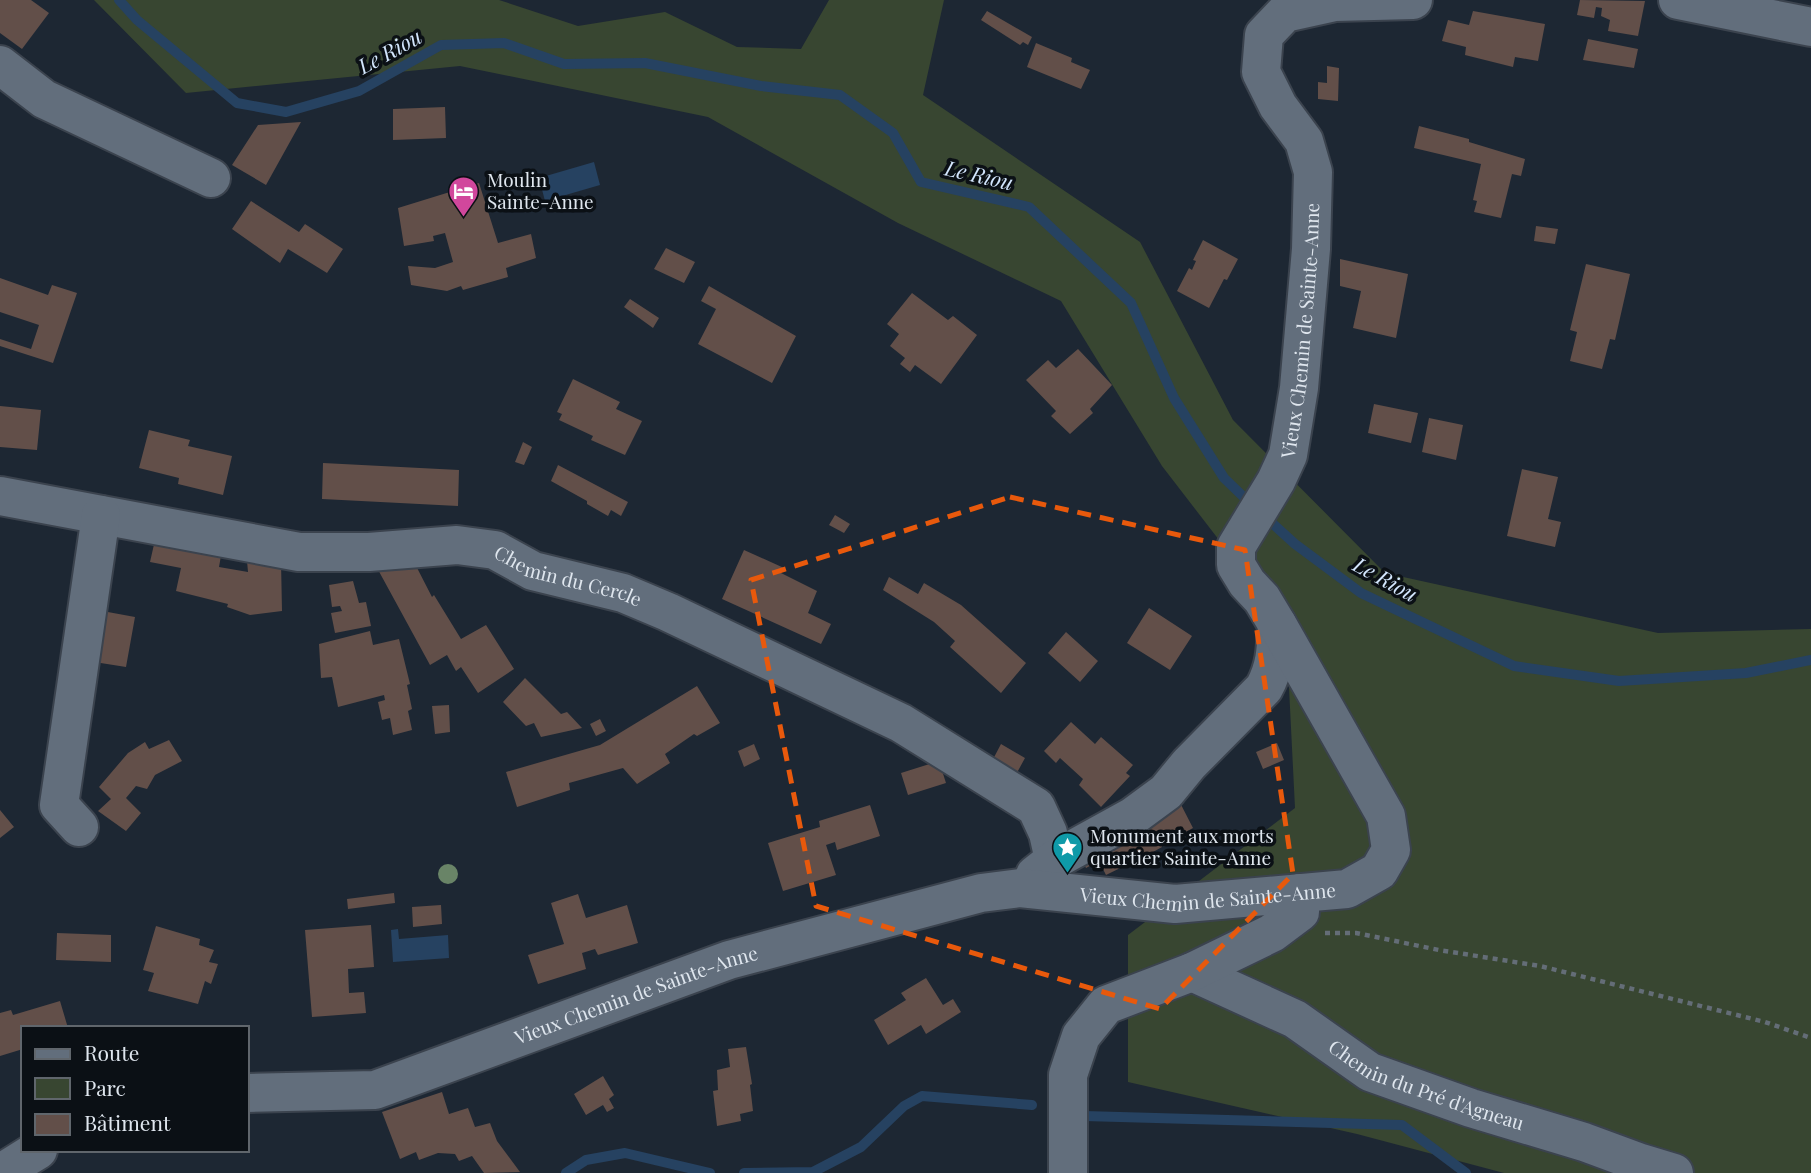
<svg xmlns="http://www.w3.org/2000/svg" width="1811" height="1173" font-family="'Playfair Display',serif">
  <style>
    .green { fill: #384631 }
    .water { fill: #264261 }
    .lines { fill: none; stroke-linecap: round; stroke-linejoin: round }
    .stream { stroke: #264261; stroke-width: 10 }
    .building { fill: #624f49 }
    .minor-casing { stroke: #3b434e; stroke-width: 42 }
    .path { stroke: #646d77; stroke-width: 4.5; stroke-dasharray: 5 5; stroke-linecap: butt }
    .minor { stroke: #626e7c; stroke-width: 38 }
    .tree { fill: #698467 }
    .marked { fill: none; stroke: #e8590c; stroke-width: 5; stroke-dasharray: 14 9; stroke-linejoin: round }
    .labels { text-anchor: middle; stroke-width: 7; stroke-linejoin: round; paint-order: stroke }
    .poi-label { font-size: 19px; fill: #dfe6ee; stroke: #0b1015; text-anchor: start }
    .street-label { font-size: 19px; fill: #dfe6ee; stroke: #0b1015 }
    .water-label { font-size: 21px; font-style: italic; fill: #d3e6fd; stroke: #0b1015 }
  </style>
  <rect width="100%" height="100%" fill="#1d2733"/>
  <path class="green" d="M94 0H499L578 26 665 12 737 47 801 49 829 0H944L923 95 1140 242 1233 420 1385 573 1658 633 1811 629V1173H1504L1357 1134 1128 1082V935L1295 808 1286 627 1162 466 1061 301 898 223 708 117 460 66 186 93Z"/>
  <path class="water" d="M594 162 600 185 545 201 539 178Z
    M398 929 399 939 448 935 449 958 393 962 391 930Z"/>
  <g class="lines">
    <path class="stream" d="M119 0 137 20 237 103 286 112 359 91 441 45 504 43 564 64 645 63 761 86 840 95 893 133 921 182 1029 207 1131 303 1174 398 1224 478 1252 505
      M1263 515 1295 544 1361 593 1514 666 1619 681 1746 673 1811 660
      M1084 1116 1402 1125 1466 1173
      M566 1173 586 1160 625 1153 710 1173
      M744 1173 813 1172 861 1147 904 1106 922 1096 1032 1105"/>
  </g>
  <path class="building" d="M0 0H31L49 13 22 49 0 33Z
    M1580 0 1645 1 1638 36 1608 31 1610 20 1601 16 1602 8 1596 7 1594 18 1577 15Z
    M987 11 1032 37 1028 45 1023 42 1020 45 981 20Z
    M1473 11 1545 24 1538 61 1515 57 1513 67 1465 55 1466 47 1442 41 1448 20 1469 25Z
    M1588 39 1638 49 1634 68 1583 60Z
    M1036 43 1072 58 1071 62 1090 70 1081 89 1027 67Z
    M1327 66 1339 68 1338 101 1318 99V82L1327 83Z
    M445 107 446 138 393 140V109Z
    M301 122 266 185 232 165 258 125Z
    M1419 126 1469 139V142L1525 159 1521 176 1512 174 1501 218 1474 212 1477 201 1473 200 1481 164 1414 148Z
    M479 183 498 243 531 234 536 258 506 268 508 277 463 290 461 286 447 291 411 285 408 266 435 268 453 262 445 233 433 236 434 241 404 246 398 208Z
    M251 201 299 232 305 224 343 249 327 273 288 249 280 263 232 229Z
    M1536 226 1558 229 1555 244 1534 241Z
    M1203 240 1238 259 1227 280 1224 279 1209 308 1177 291 1189 268 1192 270 1196 261 1193 260Z
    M666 248 695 262 684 283 654 269Z
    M1340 259 1408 274 1396 338 1353 328 1361 291 1340 286Z
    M1586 264 1630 274 1615 340 1610 339 1602 369 1570 361 1577 332 1570 330Z
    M0 278 48 295 52 285 77 293 53 363 0 346V339L31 349 39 325 0 312Z
    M709 286 796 336 772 383 698 344 716 309 701 301Z
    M912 293 948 320 953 316 977 335 941 384 915 365 910 372 900 364 905 358 890 346 899 334 887 324Z
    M630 299 659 318 653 328 624 307Z
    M1078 349 1112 385 1090 409 1093 413 1070 434 1051 416 1056 411 1026 380 1048 360 1056 368Z
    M573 379 620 402 616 409 642 421 625 455 591 440 593 436 559 420 562 414 557 412Z
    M1374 404 1418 413 1411 443 1368 433Z
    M0 406 41 410 37 450 0 447Z
    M1429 418 1463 425 1456 460 1422 452Z
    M149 430 190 440 188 446 232 456 223 495 178 484 179 478 139 468Z
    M523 442 532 447 524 465 515 462Z
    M323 463 459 470 458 506 322 499Z
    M558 465 628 502 621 516 611 510 608 516 587 504V501L551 481Z
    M1522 469 1558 477 1548 519 1561 522 1555 547 1507 536Z
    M835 515 850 524 844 533 829 525Z
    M155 540 222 550 219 567 248 572 247 561H281L282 611 250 615 227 607 228 604 176 591 181 568 150 562Z
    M744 550 784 568 781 573 817 591 808 613 831 624 821 644 722 599Z
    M413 560 432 597 434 595 461 639 486 625 514 669 478 693 461 667 456 671 447 655 430 665 376 566Z
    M889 577 918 594 924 583 961 605 1026 663 1001 693 950 647 955 641 934 622 883 590Z
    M353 581 359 603 366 602 371 626 335 633 331 613 342 611 340 606 332 607 329 585Z
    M1149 608 1192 636 1170 670 1127 643Z
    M97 610 135 617 126 667 88 661Z
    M370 631 373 645 399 639 410 684 407 685 412 709 408 711 412 730 393 735 390 718 382 720 378 702 385 700 384 695 338 707 332 677 321 678 319 644Z
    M1066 632 1098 661 1080 682 1048 653Z
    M525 678 561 714 567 712 582 728 541 737 534 723 526 726 503 702Z
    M697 686 720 723 697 736 694 734 665 754 670 763 637 784 623 768 569 783 570 790 517 807 506 772 600 745Z
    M449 705 450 732 435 734 432 706Z
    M600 719 606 731 596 736 590 724Z
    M1071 722 1095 744 1101 737 1133 765 1126 773 1130 776 1101 807 1079 785 1083 779 1060 758 1056 763 1044 751Z
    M169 740 182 761 155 775 147 789 136 786 126 798 141 813 126 831 98 811 111 799 99 787 128 753 145 742 149 749Z
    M1277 743 1284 760 1263 769 1256 752Z
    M754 744 760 759 744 767 738 751Z
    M1001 744 1025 758 1013 780 991 763Z
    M939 761 946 783 908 795 901 773Z
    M1175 793 1193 828 1162 845V847L1153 852 1106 875 1099 861 1086 868 1081 859Z
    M870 805 880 836 837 850 835 842 826 845 836 875 783 891 768 843 820 827 819 821Z
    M0 810 14 827 0 838Z
    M394 893 395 903 348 909 347 899Z
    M578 894 586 918 627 905 638 943 598 955 595 949 582 953 586 969 538 984 528 955 564 944 551 903Z
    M441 905 442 924 413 927 412 907Z
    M371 925 374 967 348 969 349 993 364 992 366 1013 312 1017 305 930Z
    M156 926 200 939 199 945 214 950 209 962 218 964 211 984 205 981 198 1004 148 991 154 973 143 970Z
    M57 933 111 935V962L56 960Z
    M926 978 943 1005 953 999 961 1012 926 1034 921 1025 888 1045 874 1020 906 1000 901 993Z
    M60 1001 68 1028H23V1049L0 1056V1013L11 1010 13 1015Z
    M746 1047 752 1084 750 1085 753 1111 740 1114 741 1121 717 1126 713 1091 718 1090 717 1070 730 1067 728 1049Z
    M603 1076 614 1095 609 1099 614 1108 607 1112 603 1105 586 1115 574 1094Z
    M442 1092 449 1114 468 1108 475 1127 490 1123 497 1141 520 1172 484 1173 472 1156 459 1161 455 1154 438 1153 419 1160 416 1152 400 1159 382 1112Z"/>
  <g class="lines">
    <defs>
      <g id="minor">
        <path d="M1678 0 1811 27"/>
        <path d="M0 65 44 99 211 178"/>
        <path id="s1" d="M0 496 299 552H369L457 545 495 550 533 571 623 593 668 612 901 723 1036 807 1048 833 1054 860"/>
        <path d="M79 827 59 805 101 515"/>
        <path d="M1035 875 1054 860 1132 817 1166 792 1189 764 1264 688C1276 666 1276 648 1277 624"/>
        <path id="s2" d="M1192 972 1295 1019 1370 1072 1471 1108 1584 1142 1641 1163 1674 1173"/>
        <path id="s3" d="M247 1093 375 1090 729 960 981 893 1020 888 1175 904 1347 889 1379 871 1391 850 1386 816 1277 624 1262 599 1247 583 1236 565V547L1276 481 1288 455 1299 388 1311 249 1313 172 1304 141 1278 106 1261 72 1264 35 1285 13 1335 2 1413 0"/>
        <path d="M1 1173 38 1150"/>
        <path d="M1068 1173V1075L1081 1036 1106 1005 1192 972 1272 933 1300 912V893"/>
      </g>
    </defs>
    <use href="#minor" class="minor-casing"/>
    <path class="path" d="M1325 933H1356L1439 950 1540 966 1765 1022 1811 1038"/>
    <use href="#minor" class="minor"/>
  </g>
  <circle class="tree" cx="448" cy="874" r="10"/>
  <path class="marked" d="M1010 497 1245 550 1293 874 1160 1009 816 906 751 580Z"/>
  <defs>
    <symbol id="hotel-pin" viewBox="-11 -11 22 30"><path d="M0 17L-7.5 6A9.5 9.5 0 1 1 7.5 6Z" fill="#d1479c" stroke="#0b1015"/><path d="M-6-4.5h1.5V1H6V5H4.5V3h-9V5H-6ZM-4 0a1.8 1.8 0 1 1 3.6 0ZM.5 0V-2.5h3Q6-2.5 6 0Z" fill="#fff"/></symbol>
    <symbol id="sight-pin" viewBox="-11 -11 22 30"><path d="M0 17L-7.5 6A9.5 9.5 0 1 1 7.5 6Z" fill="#0f9aa8" stroke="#0b1015"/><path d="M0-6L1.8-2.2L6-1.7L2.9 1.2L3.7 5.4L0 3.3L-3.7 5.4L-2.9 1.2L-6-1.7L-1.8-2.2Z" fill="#fff"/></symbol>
  </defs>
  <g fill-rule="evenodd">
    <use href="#hotel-pin" x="446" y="174" width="35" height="47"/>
    <use href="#sight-pin" x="1050" y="830" width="35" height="47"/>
  </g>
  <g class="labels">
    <g class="poi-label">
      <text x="487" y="187">Moulin<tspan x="487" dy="22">Sainte-Anne</tspan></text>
      <text x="1090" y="843">Monument aux morts<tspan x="1090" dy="22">quartier Sainte-Anne</tspan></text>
    </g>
    <g class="street-label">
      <text dy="7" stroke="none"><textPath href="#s3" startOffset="1771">Vieux Chemin de Sainte-Anne</textPath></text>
      <text dy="7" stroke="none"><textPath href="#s1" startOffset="579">Chemin du Cercle</textPath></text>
      <text dy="7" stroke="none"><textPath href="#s3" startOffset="994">Vieux Chemin de Sainte-Anne</textPath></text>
      <text dy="7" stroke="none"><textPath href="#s3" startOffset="406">Vieux Chemin de Sainte-Anne</textPath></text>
      <text dy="7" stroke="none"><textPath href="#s2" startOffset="262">Chemin du Pré d'Agneau</textPath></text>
    </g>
    <g class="water-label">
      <text transform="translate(390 52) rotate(-29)" y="7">Le Riou</text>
      <text transform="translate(979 176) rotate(13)" y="7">Le Riou</text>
      <text transform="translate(1385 580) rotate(29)" y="7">Le Riou</text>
    </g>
  </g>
  <rect x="21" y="1026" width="228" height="126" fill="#0b1015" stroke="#60666c" stroke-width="2"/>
  <rect x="35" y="1049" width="35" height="10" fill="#626e7c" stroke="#60666c" stroke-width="2"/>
  <text x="84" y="1061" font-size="21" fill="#dfe6ee">Route</text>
  <rect x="35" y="1078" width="35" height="21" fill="#384631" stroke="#60666c" stroke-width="2"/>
  <text x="84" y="1096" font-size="21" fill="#dfe6ee">Parc</text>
  <rect x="35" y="1114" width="35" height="21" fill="#624f49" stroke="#60666c" stroke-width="2"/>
  <text x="84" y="1131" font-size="21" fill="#dfe6ee">Bâtiment</text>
</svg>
